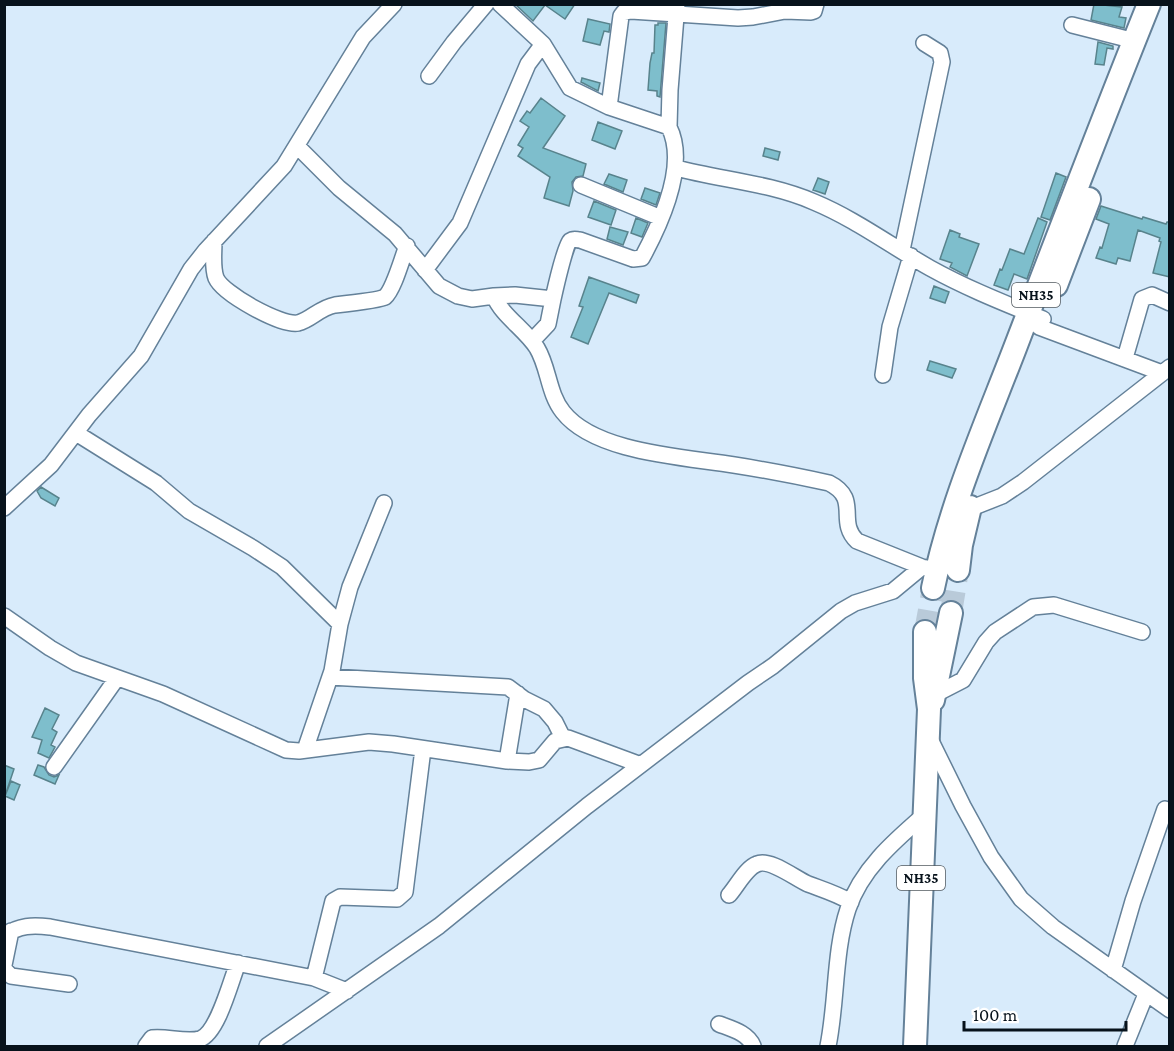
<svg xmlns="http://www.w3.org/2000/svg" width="1174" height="1051" font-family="'Crimson Pro',serif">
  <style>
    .building { fill: #7ebecc; stroke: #58838c; stroke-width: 1.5 }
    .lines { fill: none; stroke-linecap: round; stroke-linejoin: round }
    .highway-tunnel { stroke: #b9cad9; stroke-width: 22; stroke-dasharray: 22 11; stroke-linecap: butt }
    .minor-casing { stroke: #648199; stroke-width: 18 }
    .highway-casing { stroke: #648199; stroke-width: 26 }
    .minor { stroke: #fff; stroke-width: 15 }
    .highway { stroke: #fff; stroke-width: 22 }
    .labels { text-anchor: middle; stroke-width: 4.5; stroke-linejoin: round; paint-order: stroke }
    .shield { fill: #fff; stroke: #51595f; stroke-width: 1.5 }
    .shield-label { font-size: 15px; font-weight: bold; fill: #07121b }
  </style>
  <rect width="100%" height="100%" fill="#d8ebfb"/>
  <path class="building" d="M515 4H575L565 19 545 5 533 21Z
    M1094 4 1122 7 1119 17 1126 18 1124 28 1091 20Z
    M588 19 610 24 609 32 604 31 600 45 583 41Z
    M658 23H666L660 97 657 96V91L648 90 650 63 652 53H654L655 25H658Z
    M1098 42 1113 46V49L1107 48 1104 65 1095 64Z
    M582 78 600 83 598 91 581 82Z
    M541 98 565 116 543 148 586 164 583 176 576 177 572 182 573 191 569 206 544 198 550 177 518 156 523 148 518 145 529 127 520 121 527 111 530 113Z
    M598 122 622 131 615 149 592 140Z
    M765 148 780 152 778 160 763 156Z
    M1056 173 1066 177 1050 220 1041 217Z
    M609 174 627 180 623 192 604 184Z
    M818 178 829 182 825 194 813 190Z
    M645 188 660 193 656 205 641 199Z
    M594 201 616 210 611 225 588 217Z
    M1101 206 1142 219 1143 217 1166 224 1167 222H1170V277L1153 273 1161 242 1159 241 1160 238 1138 230 1130 261 1118 258 1116 264 1096 258 1100 247 1102 248 1109 224 1096 219Z
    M636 218 648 223 642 237 631 233Z
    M1038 218 1047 222 1027 279 1014 274 1008 290 994 285 1000 269 1002 270 1010 249 1024 254Z
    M610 227 628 232 623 245 607 239Z
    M950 230 960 234 959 237 979 244 967 276 950 267 952 263 940 259Z
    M589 277 639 295 636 303 609 293 588 344 571 337 583 307 579 306Z
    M934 286 949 292 945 303 930 298Z
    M930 361 956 369 952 378 927 370Z
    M41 487 59 498 55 506 41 498 37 491Z
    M45 708 59 715 52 729 57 732 51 745 55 747 49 758 38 753 42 740 32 737Z
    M4 765 14 769 6 793H4Z
    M38 765 44 767 49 775 54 777 59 775 55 784 34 775Z
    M11 781 20 785 14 800 5 796Z"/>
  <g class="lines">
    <path class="highway-tunnel" d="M951 613 958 570
      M925 632 933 588"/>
    <defs>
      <path id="minor" d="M1072 25 1135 41
        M429 76 454 42 486 4
        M609 107 621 16 624 12 631 11 738 18 753 17 785 11 811 12 814 11 816 4
        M669 127 670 90 677 4
        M298 147 339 188 395 234 439 286 458 296 472 299 494 296C502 316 525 329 537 348 549 368 548 393 563 412 595 453 685 457 734 465 766 470 797 476 829 483 861 499 836 521 857 541L922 567 937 570
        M676 168C722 180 770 183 814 202 855 219 891 246 930 268 966 288 1004 303 1043 319
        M581 185 661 218
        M214 241C214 253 212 267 216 278 223 294 281 326 298 323 311 320 319 308 335 305 344 304 380 300 385 297 394 289 402 258 407 246
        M902 250 942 62 940 53 924 43
        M425 270 460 223 528 64 543 44
        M494 296 515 295 553 299C555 290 565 245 570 241 574 238 576 240 580 240L633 259 642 258C661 223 688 165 669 127L609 107 570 88 543 44 500 4
        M1039 327 1162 373
        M532 341 548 324 553 299
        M1125 358 1142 299 1152 295 1170 303
        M883 375 890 327 911 256
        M76 433 156 483 189 511 253 548 282 567 340 624
        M4 508 51 465 89 415 141 356 191 269 206 250 284 166 363 37 394 4
        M969 509 1002 496 1023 482 1170 367
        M4 616 50 648 76 663 163 694 286 750 299 751 369 742 393 744 507 761 529 762 539 760 555 741 568 738 641 765
        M330 677 508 687 524 699 544 709 555 722 563 738
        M930 697 963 680 986 642 995 632 1033 607 1054 605 1142 632
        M930 739 963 806 991 857 1021 899 1053 927 1170 1010
        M305 750 332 671 340 624 350 587 384 503
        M507 761 518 694
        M54 767 117 678
        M729 895C737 886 746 868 757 864 770 858 796 879 808 884 824 890 835 893 851 902
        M4 936C19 925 33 925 50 927L314 978 347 991
        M4 965 11 931
        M4 969 11 976 69 984
        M1113 970 1133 901 1165 809
        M314 978 333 901 340 897 397 899 405 892 423 749
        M719 1024C732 1029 748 1033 753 1046
        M146 1046 152 1038C167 1036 185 1043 200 1039 218 1033 231 980 238 963
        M267 1046 439 926 587 806 748 683 773 666 841 611 855 603 893 591 922 567
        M828 1046C837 1002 834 951 848 909 861 870 893 842 923 816
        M1125 1046 1146 994"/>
      <path id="highway" d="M1056 285 1089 199
        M958 570 961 545 970 507
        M933 588C950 505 985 426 1015 348 1059 233 1103 118 1149 4
        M933 700 951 613
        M915 1046 929 709 925 678V632"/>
    </defs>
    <use href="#minor" class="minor-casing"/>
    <use href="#highway" class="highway-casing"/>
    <use href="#minor" class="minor"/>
    <use href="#highway" class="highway"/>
  </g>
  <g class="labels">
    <g class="shield">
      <rect x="1012" y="283" width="48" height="24" rx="4.5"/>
      <rect x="897" y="866" width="48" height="24" rx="4.5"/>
    </g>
    <g class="shield-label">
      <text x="1036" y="300">NH35</text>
      <text x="921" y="883">NH35</text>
    </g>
  </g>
  <rect width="1174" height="1051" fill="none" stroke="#07121b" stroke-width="12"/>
  <path d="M964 1021v9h162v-9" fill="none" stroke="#07121b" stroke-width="3"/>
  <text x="973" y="1021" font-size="18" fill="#07121b" stroke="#ffffff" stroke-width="4.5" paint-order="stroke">100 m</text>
</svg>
